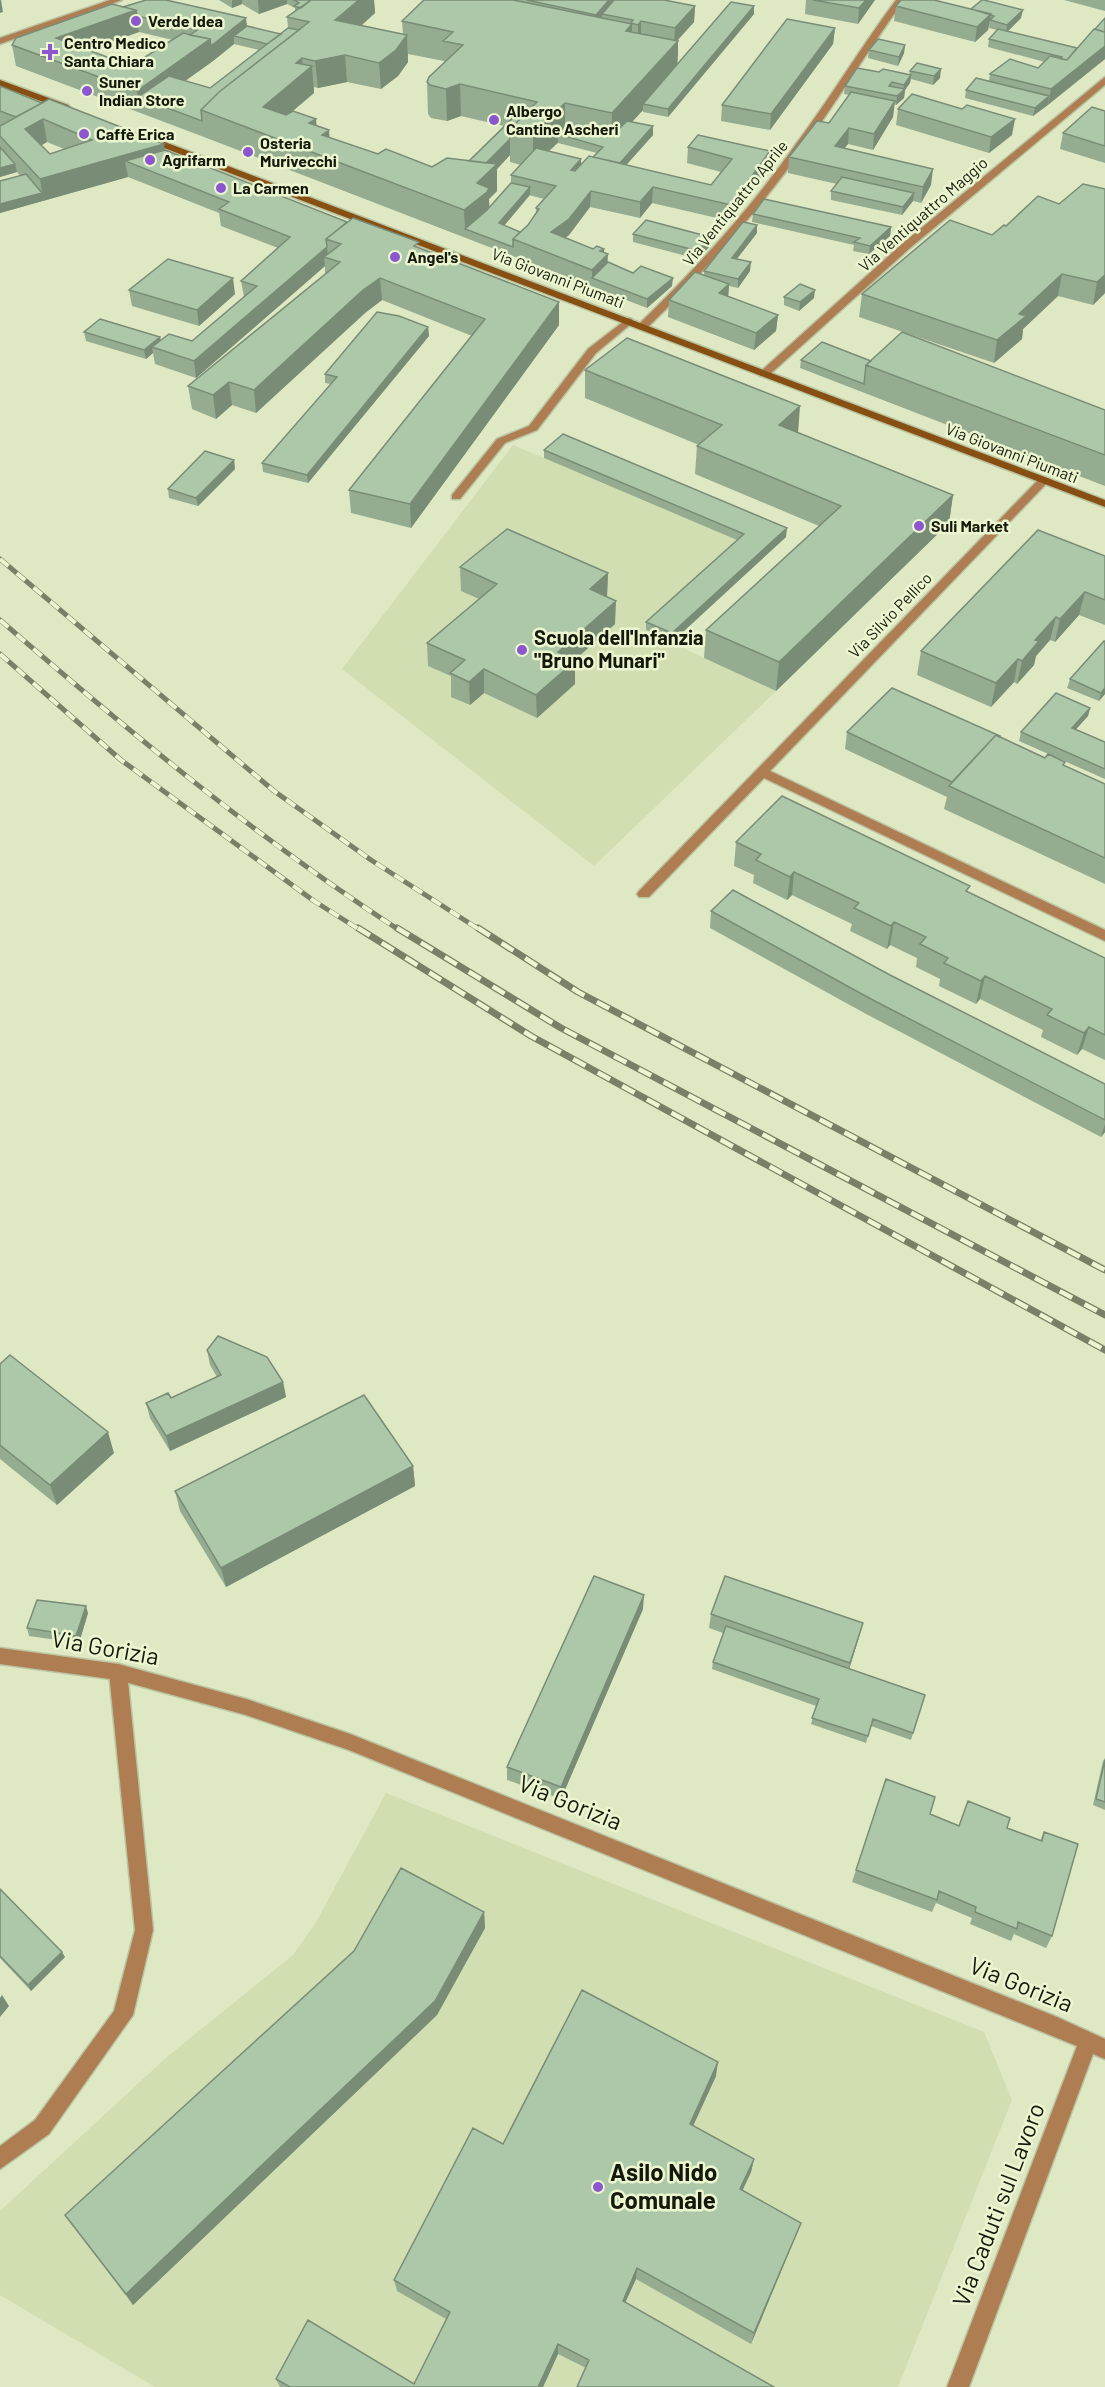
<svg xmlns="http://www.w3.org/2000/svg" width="1105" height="2387" font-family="Barlow,sans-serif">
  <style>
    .built { fill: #d0deb1 }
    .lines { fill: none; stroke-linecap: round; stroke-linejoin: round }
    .lane-casing { stroke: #bac4a2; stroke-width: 3 }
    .street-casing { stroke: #bac4a2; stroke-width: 3 }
    .secondary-casing { stroke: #bac4a2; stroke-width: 3 }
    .lane { fill: #af7d52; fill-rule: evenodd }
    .street { fill: #af7d52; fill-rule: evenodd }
    .secondary { fill: #884f12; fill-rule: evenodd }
    .rail-far1-casing { stroke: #798066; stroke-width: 5 }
    .rail-casing { stroke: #798066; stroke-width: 7 }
    .rail-far1 { stroke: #ebf6d0; stroke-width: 4; stroke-dasharray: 11; stroke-linecap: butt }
    .rail { stroke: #ebf6d0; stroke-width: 4.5; stroke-dasharray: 14; stroke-linecap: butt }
    .wall { fill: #95ac91; fill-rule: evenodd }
    .shaded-wall { fill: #798c76 }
    .building { fill: #adc8a9; stroke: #798c76; stroke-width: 1.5; fill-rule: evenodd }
    .poi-dot { fill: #8b56ce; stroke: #ebf6d0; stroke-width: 2 }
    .labels { text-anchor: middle; stroke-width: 5; stroke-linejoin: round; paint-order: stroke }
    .far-poi-label { font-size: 16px; font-weight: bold; fill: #15190b; stroke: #ebf6d0; text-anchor: start }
    .far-street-label { font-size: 16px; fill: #15190b; stroke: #ebf6d0 }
    .poi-label { font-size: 20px; font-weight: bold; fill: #15190b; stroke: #ebf6d0; text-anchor: start }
    .near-street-label { font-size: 24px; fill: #15190b; stroke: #ebf6d0 }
    .near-poi-label { font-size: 24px; font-weight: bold; fill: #15190b; stroke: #ebf6d0; text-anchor: start }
  </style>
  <rect width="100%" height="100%" fill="#dee9c3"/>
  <path class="built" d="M513 445 744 542 646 631 776 691 594 866 342 669Z
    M386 1793 984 2032 1012 2100 898 2387H155L0 2295V2211L168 2056 293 1955 315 1924Z"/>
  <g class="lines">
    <defs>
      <path id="lane" d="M628 318 632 319V323L596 353 537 430 505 443 460 499H452V495L497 439 529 426 588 349Z
        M118 1664 124 1666 127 1672 153 1930 133 2015 49 2134 0 2169V2146L35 2120 114 2011 135 1930 109 1672 112 1666Z"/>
      <path id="street" d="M110 0H122L0 44V38Z
        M896 0H904C863 57 827 118 784 174 742 229 696 280 647 328H639V324C697 268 750 209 796 144 831 97 861 47 896 0Z
        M1105 77V85L910 248 768 376H760V372L902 244Z
        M1043 478 1049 481 1047 483 770 771 1105 930V941L764 778 649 897H639L637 894 639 891 1039 479Z
        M0 1648 118 1664 246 1699 350 1734 1057 2017 1105 2039V2059L1093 2054 969 2387H947L1077 2046 349 1750 246 1715 118 1680 0 1664Z"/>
      <path id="secondary" d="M0 80 68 105 70 107 62 109 0 86Z
        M143 136H149L1105 500V507L143 140Z"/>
    </defs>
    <use href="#lane" class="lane-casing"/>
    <use href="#street" class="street-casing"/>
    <use href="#secondary" class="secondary-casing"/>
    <use href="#lane" class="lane"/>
    <use href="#street" class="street"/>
    <use href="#secondary" class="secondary"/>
    <defs>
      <path id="rail-far1" d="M0 559 274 791 371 860 480 930
        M0 620C128 731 257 838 399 930
        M0 654 121 760 314 901 360 930"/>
      <path id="rail" d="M358 928 531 1036 1105 1350
        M397 928 561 1028 1105 1315
        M478 928 578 992 1105 1270"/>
    </defs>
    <use href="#rail-far1" class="rail-far1-casing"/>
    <use href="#rail" class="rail-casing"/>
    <use href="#rail-far1" class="rail-far1"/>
    <use href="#rail" class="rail"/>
  </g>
  <path class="wall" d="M219 0H374L375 13 361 26 403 34 402 21 424 0H664L695 6 694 22 677 41 678 52 677 64 754 6V14L668 117 643 112V110L632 122 653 126V135L626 165 711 185 721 172 687 163 688 147 770 151 769 167 730 221 652 203 640 218 590 207 569 235 565 238 593 249H604V253L608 262 633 273 672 286 647 308 204 137 16 66 12 45 123 7 247 26 281 34 288 28 287 17 295 12V8L287 4 259 14 242 4 232 8ZM139 32 173 40 131 66 88 50ZM234 44 259 50 210 88 185 81 213 61ZM408 54 444 61V63L427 82 428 114 431 118 447 121 461 116 504 126 469 161 432 167 378 154 330 138 317 126 293 111 314 93V87L318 88 347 82 381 89 398 76 408 62ZM558 143 597 153 593 157 581 165V159L549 151ZM510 155V162L521 165 511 175V183L489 208V199L497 191V169ZM529 195 544 199 536 208V214L528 225 520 232 504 225Z
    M806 0H875L858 24 805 14Z
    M1064 0H1105V11Z
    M896 6 971 9 1021 18 1008 31 1077 48 1105 18V59L1033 116 965 98 966 90 989 81 990 74 1038 68 1045 62 988 47 989 39 997 30 989 28 990 23 988 30 975 42 894 21Z
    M835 28 833 44 770 130 721 121 722 105Z
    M905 45 904 53 898 66 868 58 869 50Z
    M910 71 940 78 933 85 911 79 910 83 905 89 904 98 896 105 894 104 893 117 873 150 848 144 844 148 931 185 921 203 913 201 902 215 831 200V191L837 184 788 173 789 157 829 123 849 95 844 94 845 86 879 72 909 75Z
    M0 86 347 222 419 248 559 302V325L411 528 351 513 349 490 472 336 382 300 365 313 256 413 232 405 216 419 192 409 188 386 325 274V266L196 378 155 364 153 353 146 359 86 341 84 332 160 337 161 341H192L244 297 241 281 278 248 221 226 219 213 128 177 0 213 20 176 17 172 0 177V126H1L0 125ZM47 142 64 149 50 154 41 145Z
    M898 109 1012 135 989 153 896 125Z
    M1105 111V163L1060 149 1063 133Z
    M1038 196 1105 293 1093 305 1058 296 1023 329 1022 339 994 363 859 317 862 294 992 235 1006 226Z
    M753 214 891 227 890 236 869 254 853 251 854 245 752 222Z
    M757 233 737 259 750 271 738 288 729 286 728 296 778 315 776 331 754 350 668 317 669 300 704 275V271Z
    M633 234 710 237V246L698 259 633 242Z
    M129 290 235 294 199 326 132 306Z
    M784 297 814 298 799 311 784 305Z
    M428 327 429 336 308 483 263 472 262 463 331 384 325 383V374Z
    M801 360 871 361 1105 410V486L800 368Z
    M585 370 798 433 953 495 949 523 776 691 704 658 706 630 819 526 695 474 697 446 699 445 585 398Z
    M544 450 786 537 672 642 646 630V622L737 540 544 458Z
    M234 460 235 469 198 506 169 498 168 489Z
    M1105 556V625L1079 615 1055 642 1050 640 1036 656 1034 665 1017 684 1014 682 991 707 917 675 921 651Z
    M460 567 608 573 607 597 615 624 574 660 575 684 537 718 484 693 470 705 451 697V676L428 666 427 643 479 599 461 591Z
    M1105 641V694L1099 701 1067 688 1070 679Z
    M1090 708 1088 716 1076 729 1105 742V779L1019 741 1021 732Z
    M847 732 999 737 1105 784V884L944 809 947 797 845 749Z
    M736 842 969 893 1105 958V1060L1082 1049 1077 1055 1041 1037 1043 1030 980 999 976 1004 939 986 940 979 916 967 917 958 890 945 887 949 850 931 852 924 792 895 787 900 753 883 754 875 734 866Z
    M711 911 890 975 1105 1084V1132L1101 1137 868 1015 710 928Z
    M207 1350 283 1382 286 1397 170 1451 150 1418 146 1403 171 1398 217 1377 210 1365Z
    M0 1364 114 1453 57 1505 0 1459Z
    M413 1466 415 1486 226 1587 180 1511 175 1491Z
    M643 1609 561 1799 507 1780V1767Z
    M88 1613 79 1643 29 1636 27 1628Z
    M711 1614 863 1623 849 1669 925 1695 911 1740 871 1726 866 1743 811 1724 816 1706 712 1669 713 1662 723 1633 709 1628Z
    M1105 1758V1810L1093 1805 1103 1761Z
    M930 1814 959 1825 1007 1828 1040 1841 1044 1832 1052 1936 1046 1948 1014 1934 1011 1941 970 1924 972 1918 936 1903 932 1912 852 1882 856 1870Z
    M0 1889 65 1957 31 1991 0 1958Z
    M484 1912 485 1928 437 2015 133 2305 65 2215Z
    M716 2076 693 2126 754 2159 751 2172 742 2191 796 2235 751 2344 636 2279 625 2302 586 2368 558 2354 543 2387H280L276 2379 414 2384 446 2319 397 2291 394 2280 503 2144Z"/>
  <path class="shaded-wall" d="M0 0H1L3 12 0 13Z
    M232 0H242V4L232 8Z
    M258 0H287V4L259 14Z
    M359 0H374L375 13 337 47 335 20Z
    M609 0H621L602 14V29L595 36 596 15Z
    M866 0H875L858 24 859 8Z
    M695 6 694 22 674 44 675 28Z
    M754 6V14L668 117V109Z
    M136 10 139 32 60 60 56 38Z
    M1023 10 1021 18 1006 33 1007 25Z
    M991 14 988 30 975 42 977 27Z
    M246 18 248 34 234 36V44L213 61 154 103 138 97 137 91 210 39Z
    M641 21V37L638 40V25Z
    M632 24 631 56 626 31Z
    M835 28 833 44 770 130 771 114Z
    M407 35 408 62 398 76 381 89 379 63Z
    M678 41V53V52L677 73 643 104V110L611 145 612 113Z
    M905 45 904 53 898 66 899 57Z
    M1105 46V59L1048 105 1051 89Z
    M345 55 347 82 318 88 315 61Z
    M302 58 303 74 312 66 314 93 265 134 263 107 296 63Z
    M941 69 940 78 933 85 934 76Z
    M911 75 910 83 905 90 904 98 896 105 897 96 903 92 904 85Z
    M460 84 461 116 447 121 446 89Z
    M1049 96 1048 105 1033 116 1035 108Z
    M895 101 893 117 873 150 874 134Z
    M565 103V135L558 134V142L533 167V135Z
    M43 119 47 142 30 152 25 129Z
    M316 119 318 146 309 123Z
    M1015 119 1012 135 989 153 991 137Z
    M653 126V135L620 172V163Z
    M849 128 848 144 834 162 835 146Z
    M329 130 331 157 322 135Z
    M510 139V155L497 169V191L489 199 490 215 465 229 464 210 478 172Z
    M164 144 167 166 125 161 128 177 0 213V204L42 193 40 179Z
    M770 151 769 167 730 221 731 205Z
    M581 159V175L571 170Z
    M15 164 17 172 0 177V168Z
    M933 169 931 185 921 203 923 187Z
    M530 187V195L499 232V223Z
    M653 187 652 203 640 218V202Z
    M591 191 590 207 569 235 551 248V232Z
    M914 193 913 201 902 215 903 207Z
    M757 225V233L731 266 732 258Z
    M891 227 890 236 869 254 870 246Z
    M710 237V246L698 259V251Z
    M327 247 328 258 324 257 325 266 196 378 194 361Z
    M604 249V259L608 254 607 271 592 278V270L600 251Z
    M751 262 750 271 738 288V279Z
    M1062 274 1058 296 1023 329 1022 339 994 363 997 340 1019 314Z
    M1105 275V293L1093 305 1097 282Z
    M233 278 235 294 199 326 197 310Z
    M380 278 382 300 365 313 256 413 254 390 363 290Z
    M673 278 672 286 647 308V299Z
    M729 284 728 301 719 293Z
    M815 290 814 298 799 311 800 302Z
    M559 302V325L411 528 410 504Z
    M778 315 776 331 754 350 756 333Z
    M428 327 429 336 308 483 307 475Z
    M160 337 161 345 152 347 153 353 146 359 144 350Z
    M229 382 232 405 216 419 213 395Z
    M800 406 798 434 779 425Z
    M234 460 235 469 198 506 196 498Z
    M953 495 949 523 776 691 779 662Z
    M787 528 786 537 672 642V633Z
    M608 573 607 596 589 612 590 589Z
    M1085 592 1079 615 1055 642 1060 619Z
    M616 601 615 624 557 676 558 652Z
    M1056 617 1050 640 1036 656 1034 665 1017 684 1022 661 1035 640Z
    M1018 659 1014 682 991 707 996 683Z
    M575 661V684L537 718 536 695Z
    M484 669V693L470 705 469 682Z
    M1105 688V694L1099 701 1101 693Z
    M1090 708 1088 716 1070 736 1072 728Z
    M794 872 792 895 787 900 790 877Z
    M894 922 890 945 887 949 891 926Z
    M985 976 980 999 976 1004 981 981Z
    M1089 1027 1082 1049 1077 1055 1084 1033Z
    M1105 1124V1132L1101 1137Z
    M283 1382 286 1397 170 1451 166 1436Z
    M108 1432 114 1453 57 1505 50 1485Z
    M413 1466 415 1486 226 1587 221 1568Z
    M644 1595 643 1609 561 1799V1787Z
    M86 1606 88 1613 79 1643 76 1636Z
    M863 1623 859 1637 847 1676 850 1663Z
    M484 1912 485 1928 437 2015 133 2305 126 2294Z
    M62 1952 65 1957 31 1991 28 1985Z
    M2 1995 9 2006 0 2017V1998Z
    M718 2062 716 2076 688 2137 690 2124Z
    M754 2159 751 2172 737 2202 740 2189Z
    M801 2223 796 2235 751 2344 754 2333Z
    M637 2268 636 2279 621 2312 623 2301Z
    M558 2344V2354L543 2387H538Z"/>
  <path class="building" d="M146 0H166L246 18 211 46 210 39 190 35 197 30 137 16 136 10 123 7Z
    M294 0H311L301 8 294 6 299 3Z
    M311 0H359L335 20 407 35 396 50 379 63 345 55 315 61 302 58 296 63 312 66 263 107 286 115 293 111 316 119 309 123 329 130 322 135 378 154 386 149 432 167 447 158 497 164 477 183 489 188 487 192 464 210 201 110 219 92 309 22 287 17Z
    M424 0H513L632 24 626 31 678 41 612 113 565 103 533 135 510 129 537 102 460 84 446 89 430 85 427 82 429 77 463 45 443 41 453 32 402 21Z
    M527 0H609L596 15Z
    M614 0H664L695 6 675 28 641 21 638 25 631 23 633 20 602 14Z
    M813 0H866L859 8Z
    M901 0H934L991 14 977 27 896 6Z
    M982 0H984L1023 10 1007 25 990 20 994 16 971 9Z
    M731 2 754 6 668 109 643 104Z
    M112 4 136 10 56 38 131 66 183 33 210 39 137 91 12 45 16 38Z
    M1105 18V32L1095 29Z
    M787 19 835 28 771 114 722 105Z
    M247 26 281 34 267 44 234 36Z
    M288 28 299 30 219 92 201 110 202 121 138 97 169 76 210 88Z
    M998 29 1077 48 1067 60 1061 59 1062 57 989 39Z
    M1094 29 1105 32V46L1051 89 990 74 1010 59 1038 68 1050 56 1067 60Z
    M878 39 905 45 899 57 869 50Z
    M917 63 941 69 934 76 910 71Z
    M857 68 879 72 883 69 911 75 904 85 892 82 889 86 905 89 897 96 845 86Z
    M976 78 1049 96 1035 108 966 90Z
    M0 86 42 103 16 117 0 111Z
    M851 92 895 101 874 134 849 128 835 146 933 169 923 187 789 157 817 121 829 123Z
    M912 94 962 109 967 105 1015 119 991 137 898 109Z
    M49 99 164 144 40 179 0 136V126ZM43 119 92 140 50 154 25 129Z
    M1092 107 1105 111V146L1063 133Z
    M518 113 524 115 510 129V139L486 163 469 161Z
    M627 121 653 126 620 163 593 157 603 147 558 134 565 127 611 137Z
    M698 135 770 151 731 205 653 187 640 202 591 191 569 219 551 232 593 249 597 246 604 249 600 251 608 254 592 270 513 239 528 225 539 209 536 208 556 186 511 175 536 148 581 159 571 170 575 171 589 156 711 185 732 159 688 147Z
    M0 147 15 164 0 168Z
    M165 150 347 222 326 239 327 247 194 361 152 347 169 334 192 341 257 286 241 281 290 237 219 209 229 202 125 161Z
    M26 174 42 193 0 204V181Z
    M842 177 914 193 903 207 831 191Z
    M511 183 530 187 499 223 520 232 513 239V247L465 229 487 210Z
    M1083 184 1105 189V275L1097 282 1062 274 1019 314 1026 316 997 340 862 294 950 220 992 235 1004 225 1006 226 1038 196 1059 204Z
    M764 199 891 227 870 246 854 242 860 238 753 214Z
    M353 218 419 242 414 246 559 302 410 504 349 490 485 319 380 278 363 290 254 390 229 382 213 395 188 386 340 262 324 257 341 244 326 239Z
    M646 220 710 237 698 251 633 234Z
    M743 222 757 225 732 258 751 262 738 279 704 271Z
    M168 259 233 278 197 310 129 290Z
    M608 262 633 273 641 266 673 278 647 299 592 278Z
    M695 272 729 284 719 293 778 315 756 333 669 300Z
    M800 284 815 290 800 302 784 297Z
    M377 312 399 316 428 327 307 475 262 463 337 377 325 374Z
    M100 319 160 337 144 350 84 332Z
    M902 332 1105 410V455L866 365Z
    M627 338 800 406 779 425 953 495 779 662 706 630 841 506 697 446 722 425 585 370Z
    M822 342 871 361 866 365 864 384 801 360Z
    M563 434 787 528 672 633 646 622 744 534 544 450Z
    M205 451 234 460 196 498 168 489Z
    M507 529 608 573 590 589 616 601 558 652 575 661 536 695 484 669 469 682 450 673 465 660 427 643 497 584 460 567Z
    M1038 530 1105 556V600L1085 592 1060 619 1056 617 1035 640 1039 641 1022 661 1018 659 996 683 921 651Z
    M1104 641H1105V688L1101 693 1070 679Z
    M892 688 1000 736 999 737 996 735 952 782 847 732Z
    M1056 693 1090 708 1072 728 1105 742V769L1021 732Z
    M996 735 1045 758 1048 754 1065 762 1063 765 1105 784V858L949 786Z
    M782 796 970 886 966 891 1105 958V1035L1089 1027 1084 1033 1047 1015 1052 1009 985 976 981 981 944 963 948 958 920 944 926 937 894 922 891 926 854 908 859 903 794 872 790 877 756 860 761 854 736 842Z
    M733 890 890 975 1105 1084V1120L871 999 711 911Z
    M218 1336 267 1357 283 1382 166 1436 146 1403 168 1393 171 1398 221 1375 207 1350Z
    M10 1355 108 1432 50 1485 0 1445V1364Z
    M364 1395 413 1466 221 1568 175 1491Z
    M594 1576 644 1595 561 1787 507 1767Z
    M725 1576 863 1623 850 1663 711 1614Z
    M37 1600 86 1606 76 1636 27 1628Z
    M726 1626 925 1695 913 1733 873 1719 868 1736 812 1718 819 1699 713 1662Z
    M1105 1760V1802L1096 1799Z
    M886 1779 935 1797 930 1814 959 1826 968 1801 1010 1818 1007 1828 1042 1841 1044 1832 1078 1844 1052 1936 1018 1922 1017 1929 975 1912 976 1907 939 1891 937 1900 856 1870Z
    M401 1868 484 1912 435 2001 126 2294 65 2215 354 1951Z
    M0 1889 62 1952 28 1985 0 1956Z
    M582 1990 718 2062 690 2124 754 2159 740 2189 801 2223 754 2333 637 2268 623 2301 774 2387H577L589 2360 558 2344 538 2387H290L276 2379 308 2320 414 2384 450 2312 394 2280 473 2128 503 2144Z"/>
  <g class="poi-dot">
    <circle cx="136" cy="21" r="6"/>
    <path d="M47 43h6v6h6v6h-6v6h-6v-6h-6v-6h6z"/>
    <circle cx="87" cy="91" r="6"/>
    <circle cx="494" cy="120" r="6"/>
    <circle cx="84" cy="134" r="6"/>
    <circle cx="248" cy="152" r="6"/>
    <circle cx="150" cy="160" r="6"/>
    <circle cx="221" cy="188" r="6"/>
    <circle cx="395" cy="257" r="6"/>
    <circle cx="919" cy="526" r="6"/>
    <circle cx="522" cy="650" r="6"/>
    <circle cx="598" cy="2187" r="6"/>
  </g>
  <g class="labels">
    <g class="far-poi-label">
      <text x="148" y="27">Verde Idea</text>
      <text x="64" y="49">Centro Medico<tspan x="64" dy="18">Santa Chiara</tspan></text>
      <text x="99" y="88">Suner<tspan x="99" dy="18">Indian Store</tspan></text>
      <text x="506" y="117">Albergo<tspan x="506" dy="18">Cantine Ascheri</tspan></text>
      <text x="96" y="140">Caffè Erica</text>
      <text x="260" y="149">Osteria<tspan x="260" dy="18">Murivecchi</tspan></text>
      <text x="162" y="166">Agrifarm</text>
      <text x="233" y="194">La Carmen</text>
      <text x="407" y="263">Angel's</text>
      <text x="931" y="532">Suli Market</text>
    </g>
    <g class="far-street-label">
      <text transform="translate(735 203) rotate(-51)" y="6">Via Ventiquattro Aprile</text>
      <text transform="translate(923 214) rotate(-41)" y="6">Via Ventiquattro Maggio</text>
      <text transform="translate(558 278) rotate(21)" y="6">Via Giovanni Piumati</text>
      <text transform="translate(1012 453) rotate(21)" y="6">Via Giovanni Piumati</text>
      <text transform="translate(890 615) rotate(-46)" y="6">Via Silvio Pellico</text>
    </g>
    <g class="poi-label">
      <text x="534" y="645">Scuola dell'Infanzia<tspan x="534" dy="23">"Bruno Munari"</tspan></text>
    </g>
    <g class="near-street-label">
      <text transform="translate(105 1648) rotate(10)" y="8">Via Gorizia</text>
      <text transform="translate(570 1803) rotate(22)" y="8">Via Gorizia</text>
      <text transform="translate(1021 1985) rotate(22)" y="8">Via Gorizia</text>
      <text transform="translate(999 2205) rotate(-69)" y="8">Via Caduti sul Lavoro</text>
    </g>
    <g class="near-poi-label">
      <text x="610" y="2181">Asilo Nido<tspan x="610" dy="28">Comunale</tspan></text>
    </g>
  </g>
</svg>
